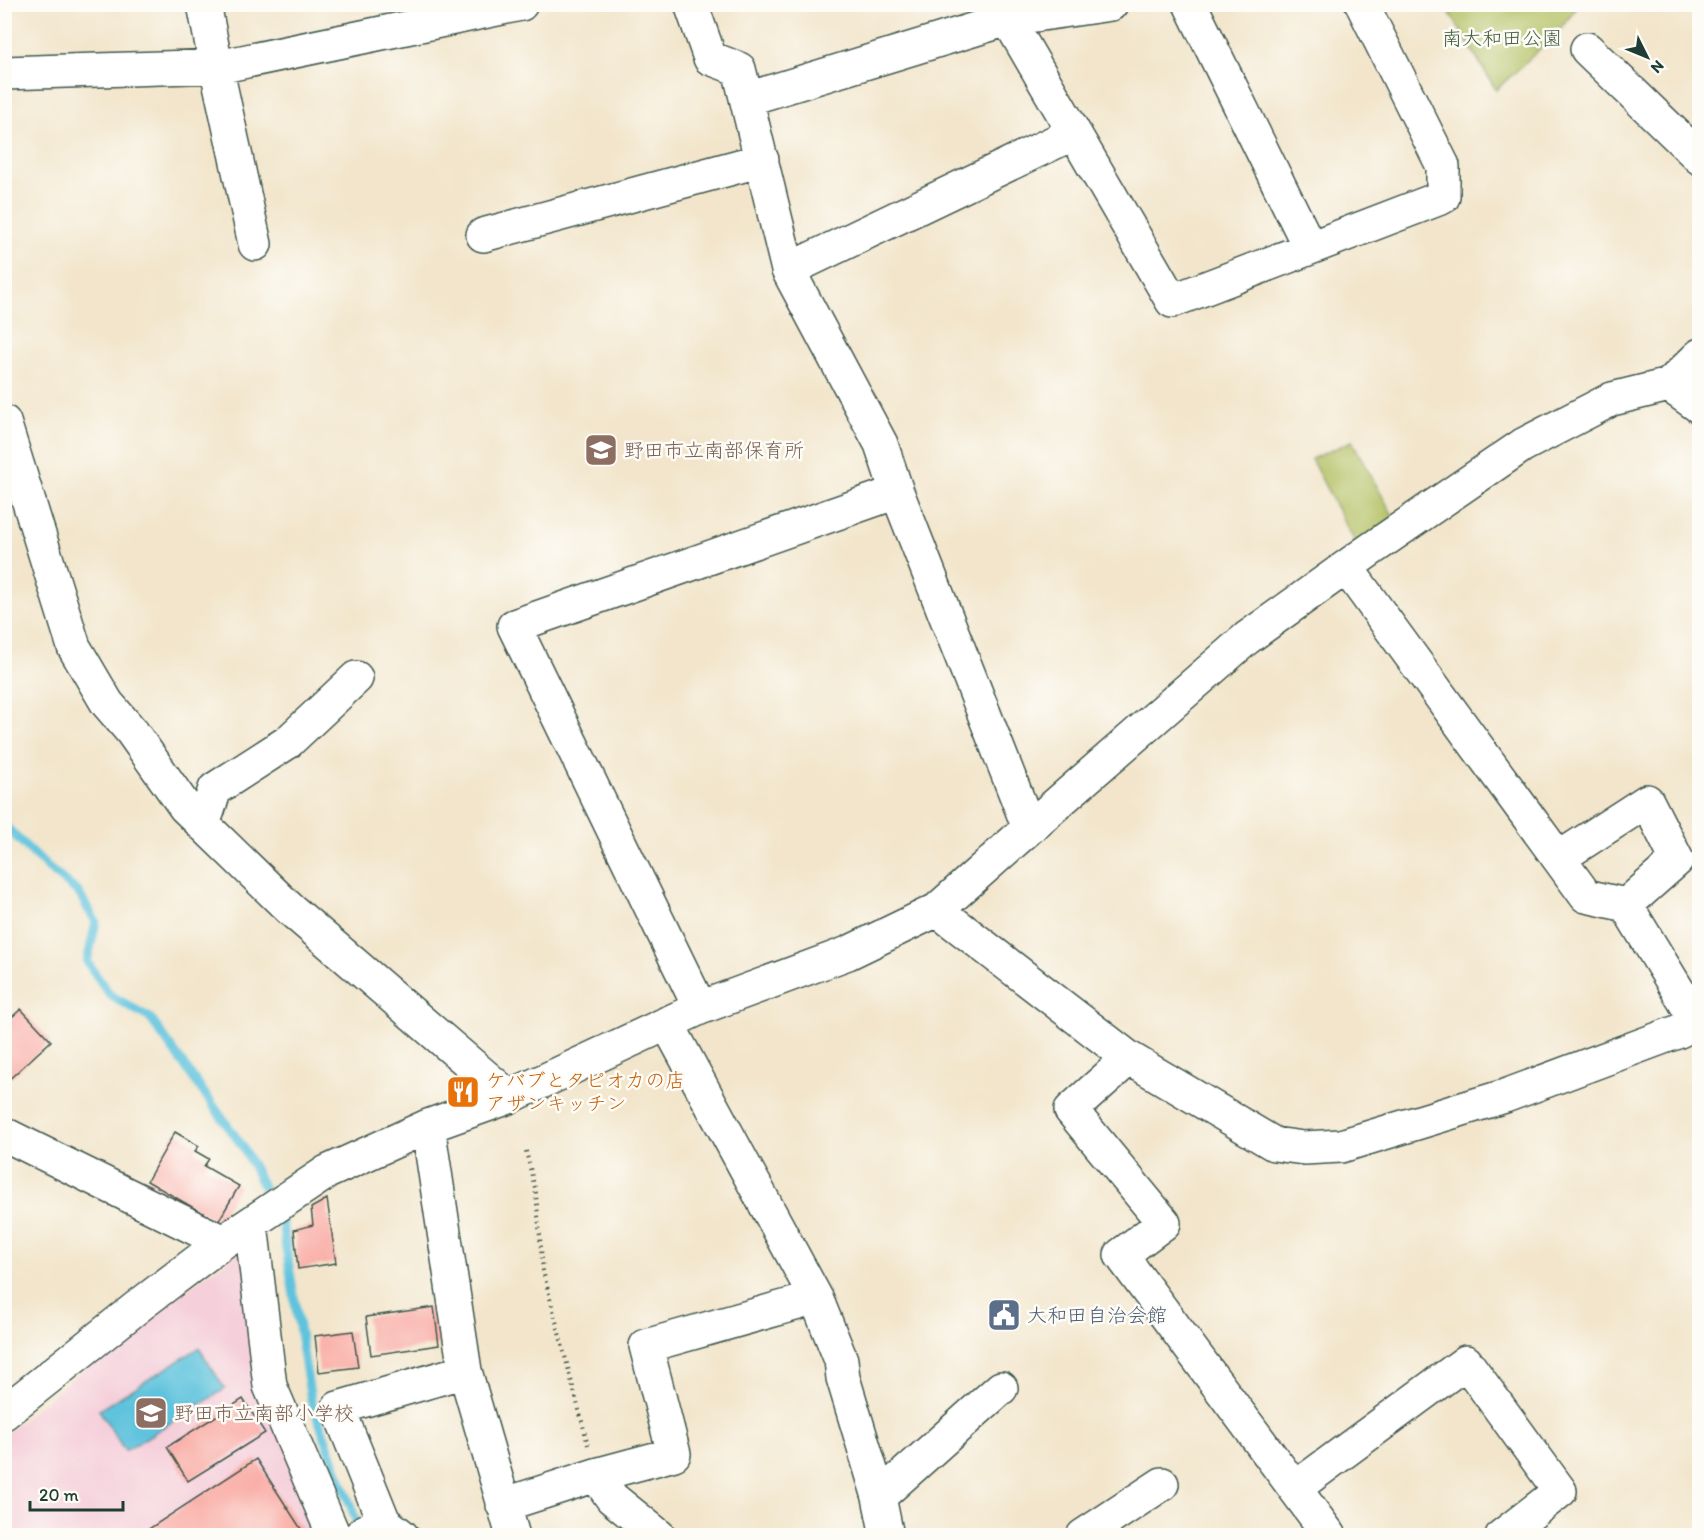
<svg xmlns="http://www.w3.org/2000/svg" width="1704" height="1540" font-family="Itim,'Klee One',sans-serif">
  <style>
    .built { fill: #f5cfda }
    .green { fill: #b2bf61; stroke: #687e4a; stroke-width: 1.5 }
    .water { fill: #5fc3dd; stroke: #3f8088; stroke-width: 1.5 }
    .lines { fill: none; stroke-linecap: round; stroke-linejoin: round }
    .stream { stroke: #5fc3dd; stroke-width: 9 }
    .building { fill: #f9aba4 }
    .minor-casing { stroke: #3f564b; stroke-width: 36 }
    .path { stroke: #3f564b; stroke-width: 4; stroke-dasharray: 1.5 4.5; stroke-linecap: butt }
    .minor { stroke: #fff; stroke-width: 33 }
    .labels { text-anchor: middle; stroke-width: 5; stroke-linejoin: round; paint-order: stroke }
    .park-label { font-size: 20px; fill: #445e3f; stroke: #fdfcf7 }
    .education-label { font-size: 20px; fill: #785e54; stroke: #fdfcf7; text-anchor: start }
    .food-label { font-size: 20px; fill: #c56008; stroke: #fdfcf7; text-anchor: start }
    .service-label { font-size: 20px; fill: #4e5e75; stroke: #fdfcf7; text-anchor: start }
  </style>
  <rect width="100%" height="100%" fill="#fdfcf7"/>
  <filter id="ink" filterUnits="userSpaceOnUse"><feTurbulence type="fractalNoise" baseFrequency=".0167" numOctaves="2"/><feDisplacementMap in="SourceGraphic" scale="12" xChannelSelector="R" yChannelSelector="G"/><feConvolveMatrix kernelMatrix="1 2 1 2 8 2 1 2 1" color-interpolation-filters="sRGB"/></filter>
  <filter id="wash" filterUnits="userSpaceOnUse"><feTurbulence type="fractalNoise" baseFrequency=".008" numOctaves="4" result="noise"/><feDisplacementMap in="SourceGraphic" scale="24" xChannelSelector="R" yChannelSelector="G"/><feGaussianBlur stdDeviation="1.35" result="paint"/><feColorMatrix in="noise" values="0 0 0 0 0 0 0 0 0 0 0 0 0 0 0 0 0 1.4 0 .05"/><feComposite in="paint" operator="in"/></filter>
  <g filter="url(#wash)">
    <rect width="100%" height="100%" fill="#f2e5cb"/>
    <path class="built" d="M244 1248 326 1535 5 1536V1434L144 1320Z"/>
    <path class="green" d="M1445 5H1579L1557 33 1496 90Z
      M1352 441 1397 523 1358 548 1311 459Z"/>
    <path class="water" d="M199 1348 225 1389 125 1451 99 1410Z"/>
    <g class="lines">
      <path class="stream" d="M4 825 47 867 78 892 96 922 87 962 110 995 150 1018 243 1147 263 1186
        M282 1223 311 1400 357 1523"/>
    </g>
    <g id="blocks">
      <path class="building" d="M21 1009 51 1041 4 1084V1024Z
        M175 1132 199 1146 195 1151 209 1159 204 1166 239 1186 218 1222 147 1181Z
        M327 1199 336 1263 298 1269 294 1230 313 1225 311 1208Z
        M434 1307 439 1345 371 1355 366 1317Z
        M353 1331 358 1367 319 1372 315 1336Z
        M243 1399 265 1433 188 1481 167 1447Z
        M256 1459 303 1532 297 1536H138Z"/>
    </g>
  </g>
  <g filter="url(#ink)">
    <use href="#blocks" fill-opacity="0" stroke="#3f564b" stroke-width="1.5"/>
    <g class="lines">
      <defs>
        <path id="minor" d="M204 4 216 66 255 244
          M691 4 710 58 739 69 788 270 881 444 897 492 1029 828
          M1190 4 1310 248
          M1008 19 1172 301 1443 197V166L1362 4
          M1587 49 1700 158
          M4 73 223 66 521 4
          M747 99 1008 19 1111 4
          M483 235 762 160
          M788 270 1074 133
          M1669 385 1700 407
          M4 422 74 647 107 703 132 732 185 807 289 908 509 1097
          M1346 567 1586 896 1626 905 1697 1022
          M203 825 215 789 288 742 356 678
          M1559 858 1647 801 1677 860 1626 905
          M937 910 1129 1058 1274 1144 1304 1148 1341 1146 1505 1096 1677 1032 1700 1021
          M700 1008 514 626 897 492
          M667 1023 816 1298 841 1360 843 1378 879 1497 887 1536
          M1129 1058 1071 1110 1164 1223 1121 1255 1330 1536
          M428 1126 465 1371 513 1536
          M4 1134 223 1242
          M251 1224 270 1386 334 1536
          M4 1413 141 1304 223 1242 327 1172 428 1126 509 1097 700 1008 848 953 937 910 1029 828 1247 638 1367 552 1523 445 1612 399 1669 385 1700 355
          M596 1475 612 1498 659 1536
          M1295 1488 1466 1362 1560 1491 1502 1536
          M879 1497 1001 1388
          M503 1505 596 1475 674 1454 646 1346 816 1298
          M360 1536 365 1531 384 1522
          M402 1536 384 1522 338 1408 465 1371
          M1083 1536 1162 1484"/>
      </defs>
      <use href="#minor" class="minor-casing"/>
      <path class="path" d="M526 1151 536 1193 543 1271 588 1445"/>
      <use href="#minor" class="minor"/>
    </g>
  </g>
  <defs>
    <symbol id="school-square" viewBox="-11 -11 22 22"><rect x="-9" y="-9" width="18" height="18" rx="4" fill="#8d6e63" stroke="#fdfcf7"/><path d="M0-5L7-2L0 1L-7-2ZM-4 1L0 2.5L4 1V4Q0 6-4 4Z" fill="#fff"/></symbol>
    <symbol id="restaurant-square" viewBox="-11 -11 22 22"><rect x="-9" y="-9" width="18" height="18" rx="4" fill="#e8710a" stroke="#fdfcf7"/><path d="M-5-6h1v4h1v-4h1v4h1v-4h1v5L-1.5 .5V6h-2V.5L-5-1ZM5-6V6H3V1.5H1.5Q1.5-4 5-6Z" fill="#fff"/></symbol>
    <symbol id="civic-square" viewBox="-11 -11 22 22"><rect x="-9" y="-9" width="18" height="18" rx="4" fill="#5c6f8a" stroke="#fdfcf7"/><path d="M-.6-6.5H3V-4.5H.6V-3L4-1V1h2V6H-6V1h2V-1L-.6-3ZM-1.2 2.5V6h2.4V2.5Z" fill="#fff"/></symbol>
  </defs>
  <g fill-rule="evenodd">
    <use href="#school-square" x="582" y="431" width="38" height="38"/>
    <use href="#restaurant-square" x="444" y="1073" width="38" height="38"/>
    <use href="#civic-square" x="985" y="1296" width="38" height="38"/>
    <use href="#school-square" x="132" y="1394" width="38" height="38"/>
  </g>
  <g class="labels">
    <g class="park-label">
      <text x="1502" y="45">南大和田公園</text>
    </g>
    <g class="education-label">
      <text x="624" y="457">野田市立南部保育所</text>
      <text x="174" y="1420">野田市立南部小学校</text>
    </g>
    <g class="food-label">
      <text x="486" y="1087">ケバブとタピオカの店<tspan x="486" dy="23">アザンキッチン</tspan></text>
    </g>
    <g class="service-label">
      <text x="1027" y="1322">大和田自治会館</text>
    </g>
  </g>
  <rect width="1704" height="1540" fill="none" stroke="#fdfcf7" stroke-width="24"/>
  <g transform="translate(1647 57) rotate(133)" stroke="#fdfcf7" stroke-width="4.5" paint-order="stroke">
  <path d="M0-4.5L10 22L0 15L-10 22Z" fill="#1f3d34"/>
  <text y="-9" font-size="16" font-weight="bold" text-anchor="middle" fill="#1f3d34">N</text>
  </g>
  <path d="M30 1501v9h93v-9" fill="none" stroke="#1f3d34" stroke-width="3"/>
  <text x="39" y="1501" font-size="18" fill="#1f3d34" stroke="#fdfcf7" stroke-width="4.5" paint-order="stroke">20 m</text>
</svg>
